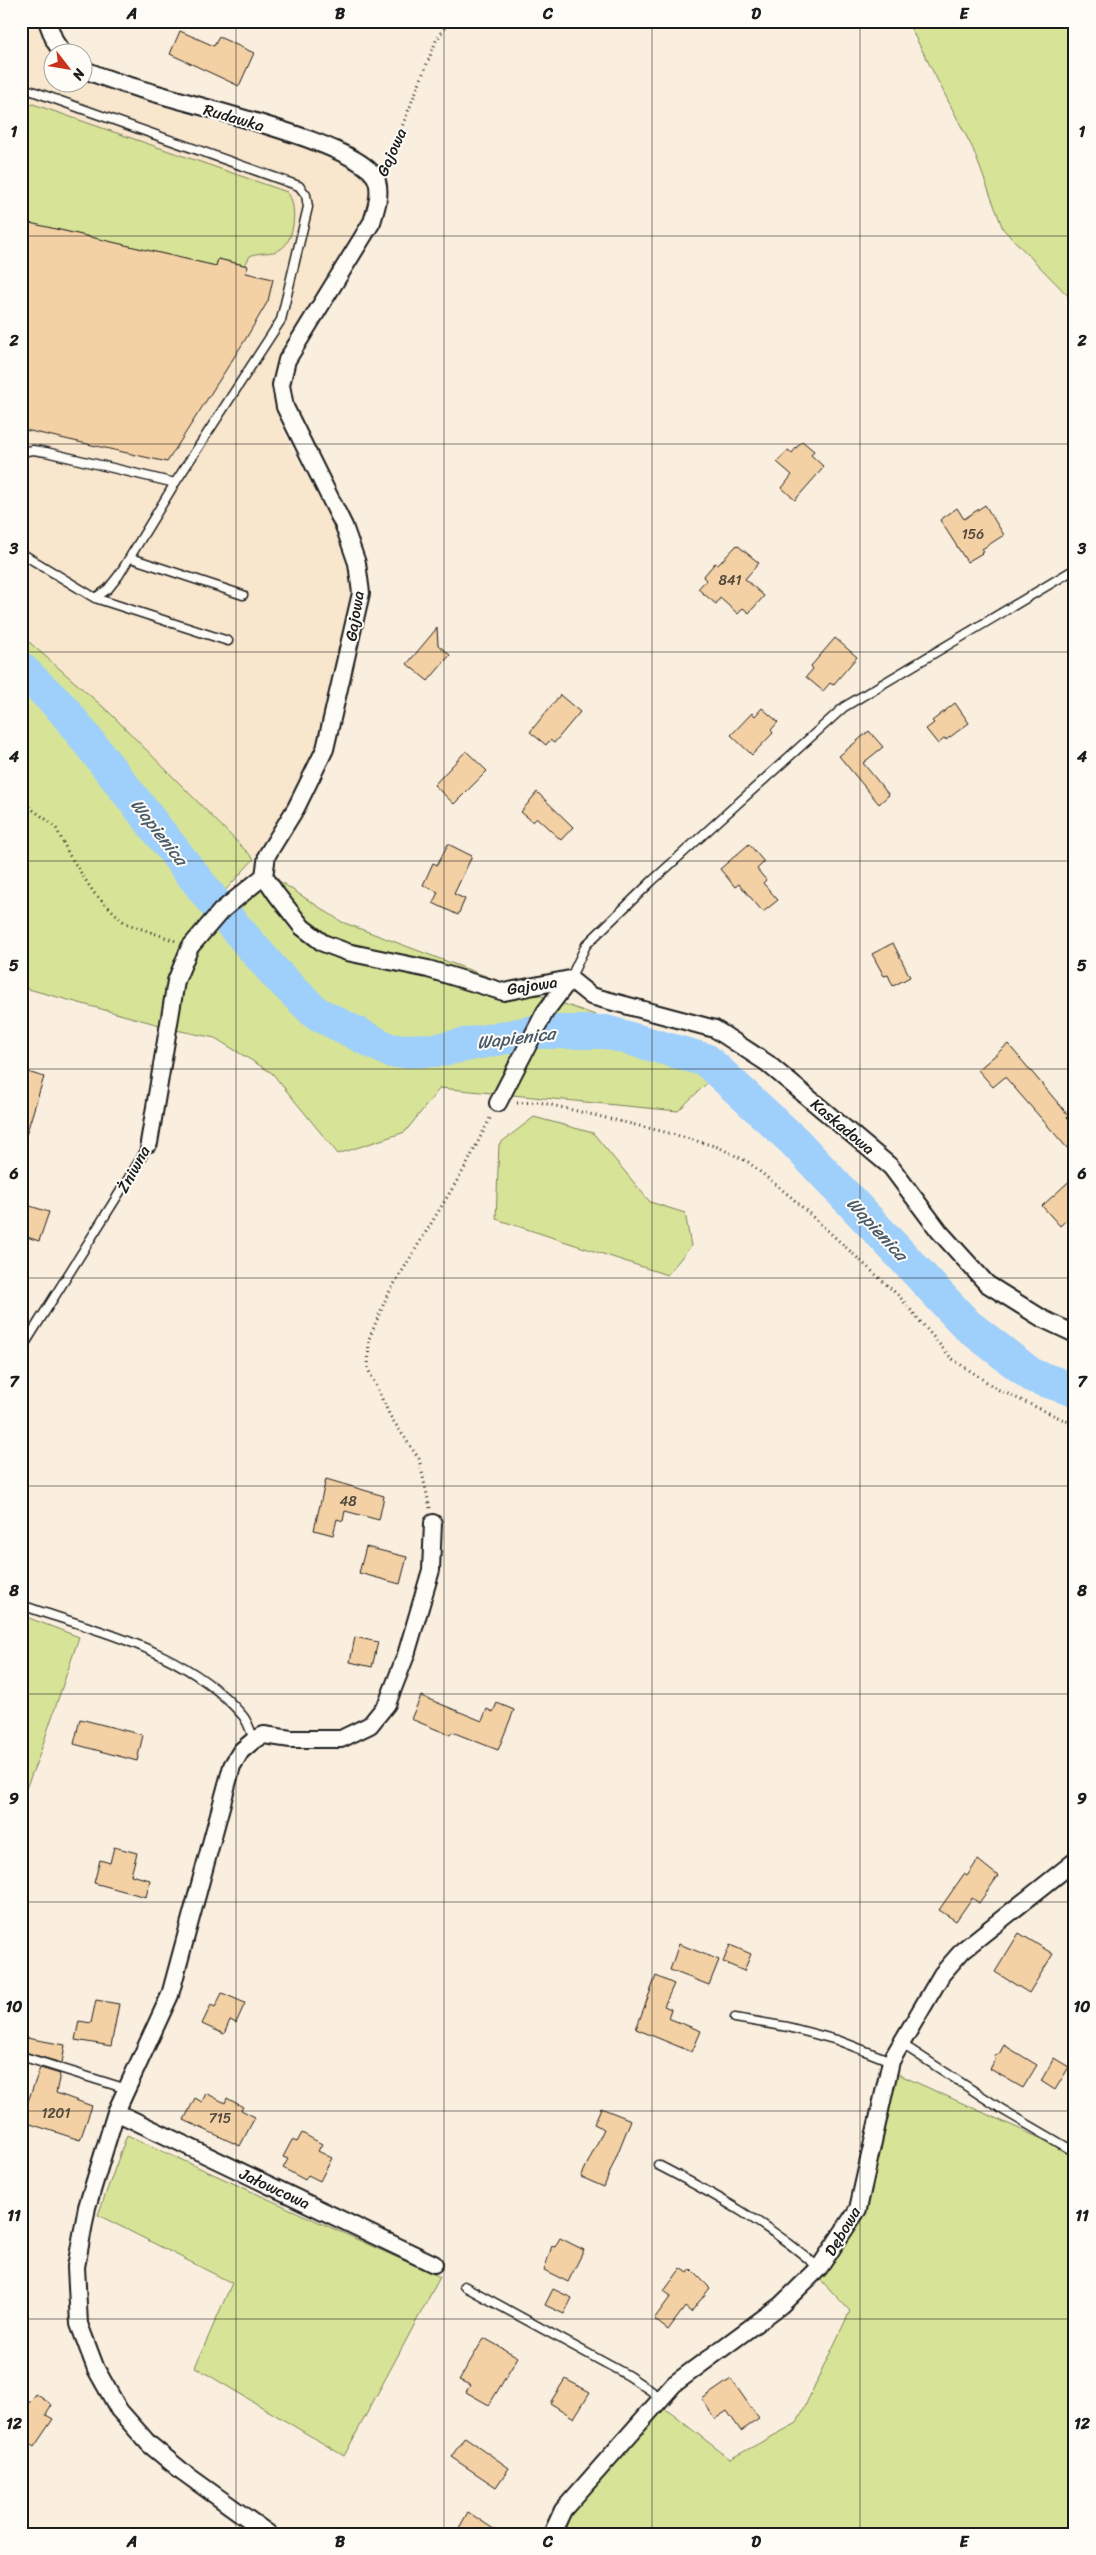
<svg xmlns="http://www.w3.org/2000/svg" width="1096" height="2555" font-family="Sriracha,sans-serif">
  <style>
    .built { fill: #f8e6cd }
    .green { fill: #d7e497; stroke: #7a805a }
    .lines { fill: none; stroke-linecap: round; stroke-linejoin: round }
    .river { stroke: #9fcffb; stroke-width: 34 }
    .building { fill: #f4d1a5; stroke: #1c1c1c }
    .lane-casing { stroke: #1c1c1c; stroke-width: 11 }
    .street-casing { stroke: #1c1c1c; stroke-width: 20 }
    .path { stroke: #1c1c1c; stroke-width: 3; stroke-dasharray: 1 4; stroke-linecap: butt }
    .lane { stroke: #fdfcf7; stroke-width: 8 }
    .street { stroke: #fdfcf7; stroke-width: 16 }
    .grid { fill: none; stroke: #1c1c1c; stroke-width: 1; stroke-opacity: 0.55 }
    .labels { text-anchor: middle; stroke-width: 4; stroke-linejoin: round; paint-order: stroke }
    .number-label { font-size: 14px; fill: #52493e }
    .street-label { font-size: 16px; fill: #1c1c1c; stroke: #fdfcf7 }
    .water-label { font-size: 18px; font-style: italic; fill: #4a5b6a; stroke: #fdfcf7 }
    .neatline { fill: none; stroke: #1c1c1c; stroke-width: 2 }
    .grid-label { font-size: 16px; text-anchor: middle; font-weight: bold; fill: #1c1c1c }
  </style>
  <rect width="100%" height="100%" fill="#faefde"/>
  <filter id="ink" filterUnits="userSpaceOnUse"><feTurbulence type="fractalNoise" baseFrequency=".02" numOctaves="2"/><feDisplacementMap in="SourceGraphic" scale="10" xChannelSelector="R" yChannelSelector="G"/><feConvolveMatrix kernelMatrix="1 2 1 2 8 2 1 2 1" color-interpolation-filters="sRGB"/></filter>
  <g filter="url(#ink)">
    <path class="built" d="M21 21H40L43 37 53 52 52 82H82L83 79 92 85 224 125 319 148 363 175 371 185 369 213 300 324 275 372 274 397 279 421 291 448 331 518 353 582 325 723 304 779 283 820 254 859 180 785 21 635Z"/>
    <path class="green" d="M907 21H1075V303L1003 229 973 149Z
      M33 104 287 192C298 204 295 240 281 249 271 255 260 251 250 256L245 265 218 259 216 266 21 221V110Z
      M21 635 110 713 254 859 221 895 76 705 21 651Z
      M21 687 45 706 208 919 163 1026 21 987Z
      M273 877 342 922 507 984 729 1062 678 1111 440 1088 405 1132 338 1154 272 1073 215 1038 171 1029 193 949 213 924Z
      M534 1117 593 1133 650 1202 685 1213 691 1246 667 1275 496 1219 499 1144Z
      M21 1615 79 1637 39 1756 21 1801Z
      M891 2071 1075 2154V2534H558L567 2514 663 2407 730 2459 797 2423 850 2311 819 2278 864 2212Z
      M127 2135 440 2277 344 2456 195 2367 232 2283 98 2215Z"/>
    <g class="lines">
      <path class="river" d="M21 669 62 708 221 911 276 974 316 1013 391 1051 438 1050 534 1032H606L706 1060 794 1141 967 1325 1033 1376 1075 1390"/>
    </g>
    <path class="building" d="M180 31 214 46 219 37 254 53 239 86 170 54Z
      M21 221 216 266 218 259 248 266 246 273 273 279 268 301 245 340 167 462 21 429Z
      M802 441 814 451 811 455 824 467 795 500 782 488 792 475 777 462 788 450 792 453Z
      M985 505 1004 535 982 549 984 552 967 562 940 520 957 508 964 519Z
      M737 545 759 563 745 579 764 596 749 613 743 608 738 614 720 598 716 604 698 589 706 580 703 577 715 563 718 565Z
      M437 628 438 645 450 655 428 681 407 664Z
      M835 638 857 657 833 685 830 683 823 691 806 677 813 669 811 666Z
      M560 695 580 712 554 743 550 740 546 745 530 732Z
      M955 703 969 723 946 740 945 738 938 744 926 729 934 723 932 721Z
      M762 708 778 722 771 730 773 733 752 755 731 735 752 713 755 716Z
      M869 731 883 747 863 763 889 795 879 804 839 756Z
      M466 751 487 771 454 804 434 785Z
      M537 792 573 827 561 840 537 818 533 822 521 812Z
      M448 844 472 856 454 894 465 899 458 915 433 903 438 892 423 885 433 863 437 865Z
      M749 844 764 862 757 869 766 880 763 883 778 900 763 912 739 884 735 887 720 869Z
      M893 943 910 977 893 986 888 975 884 976 872 954Z
      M1008 1044 1069 1116 1067 1117 1075 1126V1157L1005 1077 993 1087 978 1070Z
      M21 1070 44 1077 25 1138H21Z
      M1075 1176V1212L1060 1226 1042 1206Z
      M30 1206 49 1212 39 1241 21 1235Z
      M326 1479 384 1496 379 1520 345 1511 343 1521 337 1519 333 1535 314 1530Z
      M366 1547 407 1557 400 1584 359 1573Z
      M355 1637 378 1642 372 1667 350 1662Z
      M421 1696 482 1721 487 1709 493 1712 497 1703 514 1710 498 1750 452 1732 450 1735 411 1719Z
      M80 1719 143 1735 137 1761 74 1744Z
      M114 1847 137 1853 131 1875 150 1880 146 1897 94 1883 100 1860 110 1863Z
      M978 1860 998 1876 979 1903 972 1898 956 1921 939 1910 964 1874 967 1876Z
      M1019 1933 1053 1954 1029 1993 995 1972Z
      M679 1944 719 1960 709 1985 670 1970Z
      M730 1945 751 1954 744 1971 723 1962Z
      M656 1976 674 1984 664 2006 671 2009 668 2018 701 2031 692 2052 636 2029Z
      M222 1993 245 2003 236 2023 230 2020 224 2034 202 2024 211 2005 215 2007Z
      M96 2000 119 2004 111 2046 75 2040 79 2021 91 2023Z
      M21 2037 65 2045 62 2063 21 2051Z
      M1004 2045 1037 2065 1023 2088 990 2069 995 2060 994 2055 999 2054Z
      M1054 2058 1069 2067 1055 2090 1041 2081Z
      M40 2068 60 2074 56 2093 92 2106 80 2140 21 2121Z
      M206 2093 225 2103 227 2098 243 2107 241 2110 255 2117 240 2146 184 2120 195 2098 202 2102Z
      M601 2108 631 2120 604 2187 581 2177 604 2129 594 2124Z
      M302 2133 322 2144 318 2151 332 2158 320 2181 308 2175 305 2180 283 2168 288 2159 283 2157 292 2140 297 2142Z
      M560 2238 584 2250 568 2282 544 2270 552 2246 555 2247Z
      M681 2268 688 2273 691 2269 710 2288 691 2312 685 2307 668 2330 654 2319 671 2296 664 2291Z
      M553 2289 572 2298 564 2314 545 2305Z
      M484 2338 518 2357 489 2405 466 2392 470 2385 459 2380Z
      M565 2379 590 2392 574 2418 550 2403Z
      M731 2379 759 2419 741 2431 727 2411 715 2419 702 2399Z
      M36 2394 52 2405 46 2415 53 2419 34 2447 21 2438V2397L29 2403Z
      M465 2437 509 2468 496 2487 451 2457Z
      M468 2512 501 2534H468L459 2528Z"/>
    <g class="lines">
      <defs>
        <path id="lane" d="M21 87 299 186 306 195 308 207 281 320 175 483 119 575 108 589 95 598
          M21 452 33 450 46 452 175 483
          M21 553 95 598 228 641
          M131 558 243 595
          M570 979 586 945 652 881 844 707 1075 569
          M21 1350 140 1160 149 1143
          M21 1605C99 1632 187 1650 243 1716 248 1722 251 1732 254 1740
          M735 2018 788 2027 837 2040 891 2061
          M902 2044 1003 2110 1075 2152
          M21 2056 127 2089
          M658 2165C714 2194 772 2226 819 2268
          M464 2286 629 2376 663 2399"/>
        <path id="street" d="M47 21 55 42 62 52
          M82 68C133 96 362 136 377 181 381 194 376 209 372 222L287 360 281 385 285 407 344 526 357 563 361 593 325 749 296 808 267 855 264 876 277 895 302 927 323 943 347 952 428 969 504 992 570 979
          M570 979 591 996 715 1029 767 1063 891 1167 939 1231 987 1284 1043 1319 1075 1334
          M498 1103 545 1012 570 979
          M149 1143 176 981 190 947 221 911 264 876
          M116 2112 434 2264
          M269 2534 183 2472 149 2444 119 2410 96 2369 79 2324 76 2267 87 2207 116 2112 170 1995 232 1766 241 1751 254 1740 264 1735 291 1739H341L370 1725 387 1704 406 1655 431 1570 433 1523
          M552 2534 563 2510 674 2384 781 2305 819 2268 858 2209 891 2061 942 1974 963 1950 1075 1861"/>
      </defs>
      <use href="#lane" class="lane-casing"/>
      <use href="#street" class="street-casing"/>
      <path class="path" d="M386 167 436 41 449 21
        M21 801 55 826 70 856 94 893 125 923 176 941
        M517 1103 539 1102 665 1132 718 1147 748 1162 791 1197 899 1296 951 1358 997 1389 1075 1425
        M430 1508 419 1459 390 1416 368 1369 369 1339 387 1296 466 1166 491 1116"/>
      <use href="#lane" class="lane"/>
      <use href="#street" class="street"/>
    </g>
  </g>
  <path class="grid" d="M236 21V2534M444 21V2534M652 21V2534M860 21V2534M21 236H1075M21 444H1075M21 652H1075M21 861H1075M21 1069H1075M21 1278H1075M21 1486H1075M21 1694H1075M21 1902H1075M21 2111H1075M21 2319H1075"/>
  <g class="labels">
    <g class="number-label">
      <text x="973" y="539">156</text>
      <text x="730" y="585">841</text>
      <text x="348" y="1506">48</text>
      <text x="56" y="2118">1201</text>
      <text x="220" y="2123">715</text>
    </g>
    <g class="street-label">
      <text transform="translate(234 117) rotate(16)" y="6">Rudawka</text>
      <text transform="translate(391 152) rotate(-66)" y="6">Gajowa</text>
      <text transform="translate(354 616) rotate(-81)" y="6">Gajowa</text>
      <text transform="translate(532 985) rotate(-9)" y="6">Gajowa</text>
      <text transform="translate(843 1126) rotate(40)" y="6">Kaskadowa</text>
      <text transform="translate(133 1169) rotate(-61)" y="6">Żniwna</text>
      <text transform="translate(275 2188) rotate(25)" y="6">Jałowcowa</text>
      <text transform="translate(842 2231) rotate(-59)" y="6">Dębowa</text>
    </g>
    <g class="water-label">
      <text transform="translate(159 832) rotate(52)" y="6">Wapienica</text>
      <text transform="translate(516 1038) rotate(-7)" y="6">Wapienica</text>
      <text transform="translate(877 1229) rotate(47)" y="6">Wapienica</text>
    </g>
  </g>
  <rect width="1096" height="2555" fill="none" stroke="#fdfcf7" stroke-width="55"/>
  <g transform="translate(68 68) rotate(121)"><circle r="24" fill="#fdfcf7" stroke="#a3a29f"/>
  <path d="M0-4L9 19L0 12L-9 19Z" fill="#c8321e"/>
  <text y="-8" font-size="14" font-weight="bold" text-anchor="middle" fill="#1c1c1c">N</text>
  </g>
  <rect x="28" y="28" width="1040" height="2500" class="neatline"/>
  <g class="grid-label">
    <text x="132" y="19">A</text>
    <text x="340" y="19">B</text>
    <text x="548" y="19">C</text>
    <text x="756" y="19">D</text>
    <text x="964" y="19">E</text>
    <text x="14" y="137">1</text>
    <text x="1082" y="137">1</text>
    <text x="14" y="346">2</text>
    <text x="1082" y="346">2</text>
    <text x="14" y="554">3</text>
    <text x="1082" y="554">3</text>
    <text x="14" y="762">4</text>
    <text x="1082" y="762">4</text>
    <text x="14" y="971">5</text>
    <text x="1082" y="971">5</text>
    <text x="14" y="1179">6</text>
    <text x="1082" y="1179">6</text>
    <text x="14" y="1387">7</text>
    <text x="1082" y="1387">7</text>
    <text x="14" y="1596">8</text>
    <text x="1082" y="1596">8</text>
    <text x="14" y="1804">9</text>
    <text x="1082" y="1804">9</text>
    <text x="14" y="2012">10</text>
    <text x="1082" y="2012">10</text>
    <text x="14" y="2221">11</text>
    <text x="1082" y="2221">11</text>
    <text x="14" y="2429">12</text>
    <text x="1082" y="2429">12</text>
    <text x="132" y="2547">A</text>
    <text x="340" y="2547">B</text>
    <text x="548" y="2547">C</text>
    <text x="756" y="2547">D</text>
    <text x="964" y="2547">E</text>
  </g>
</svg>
